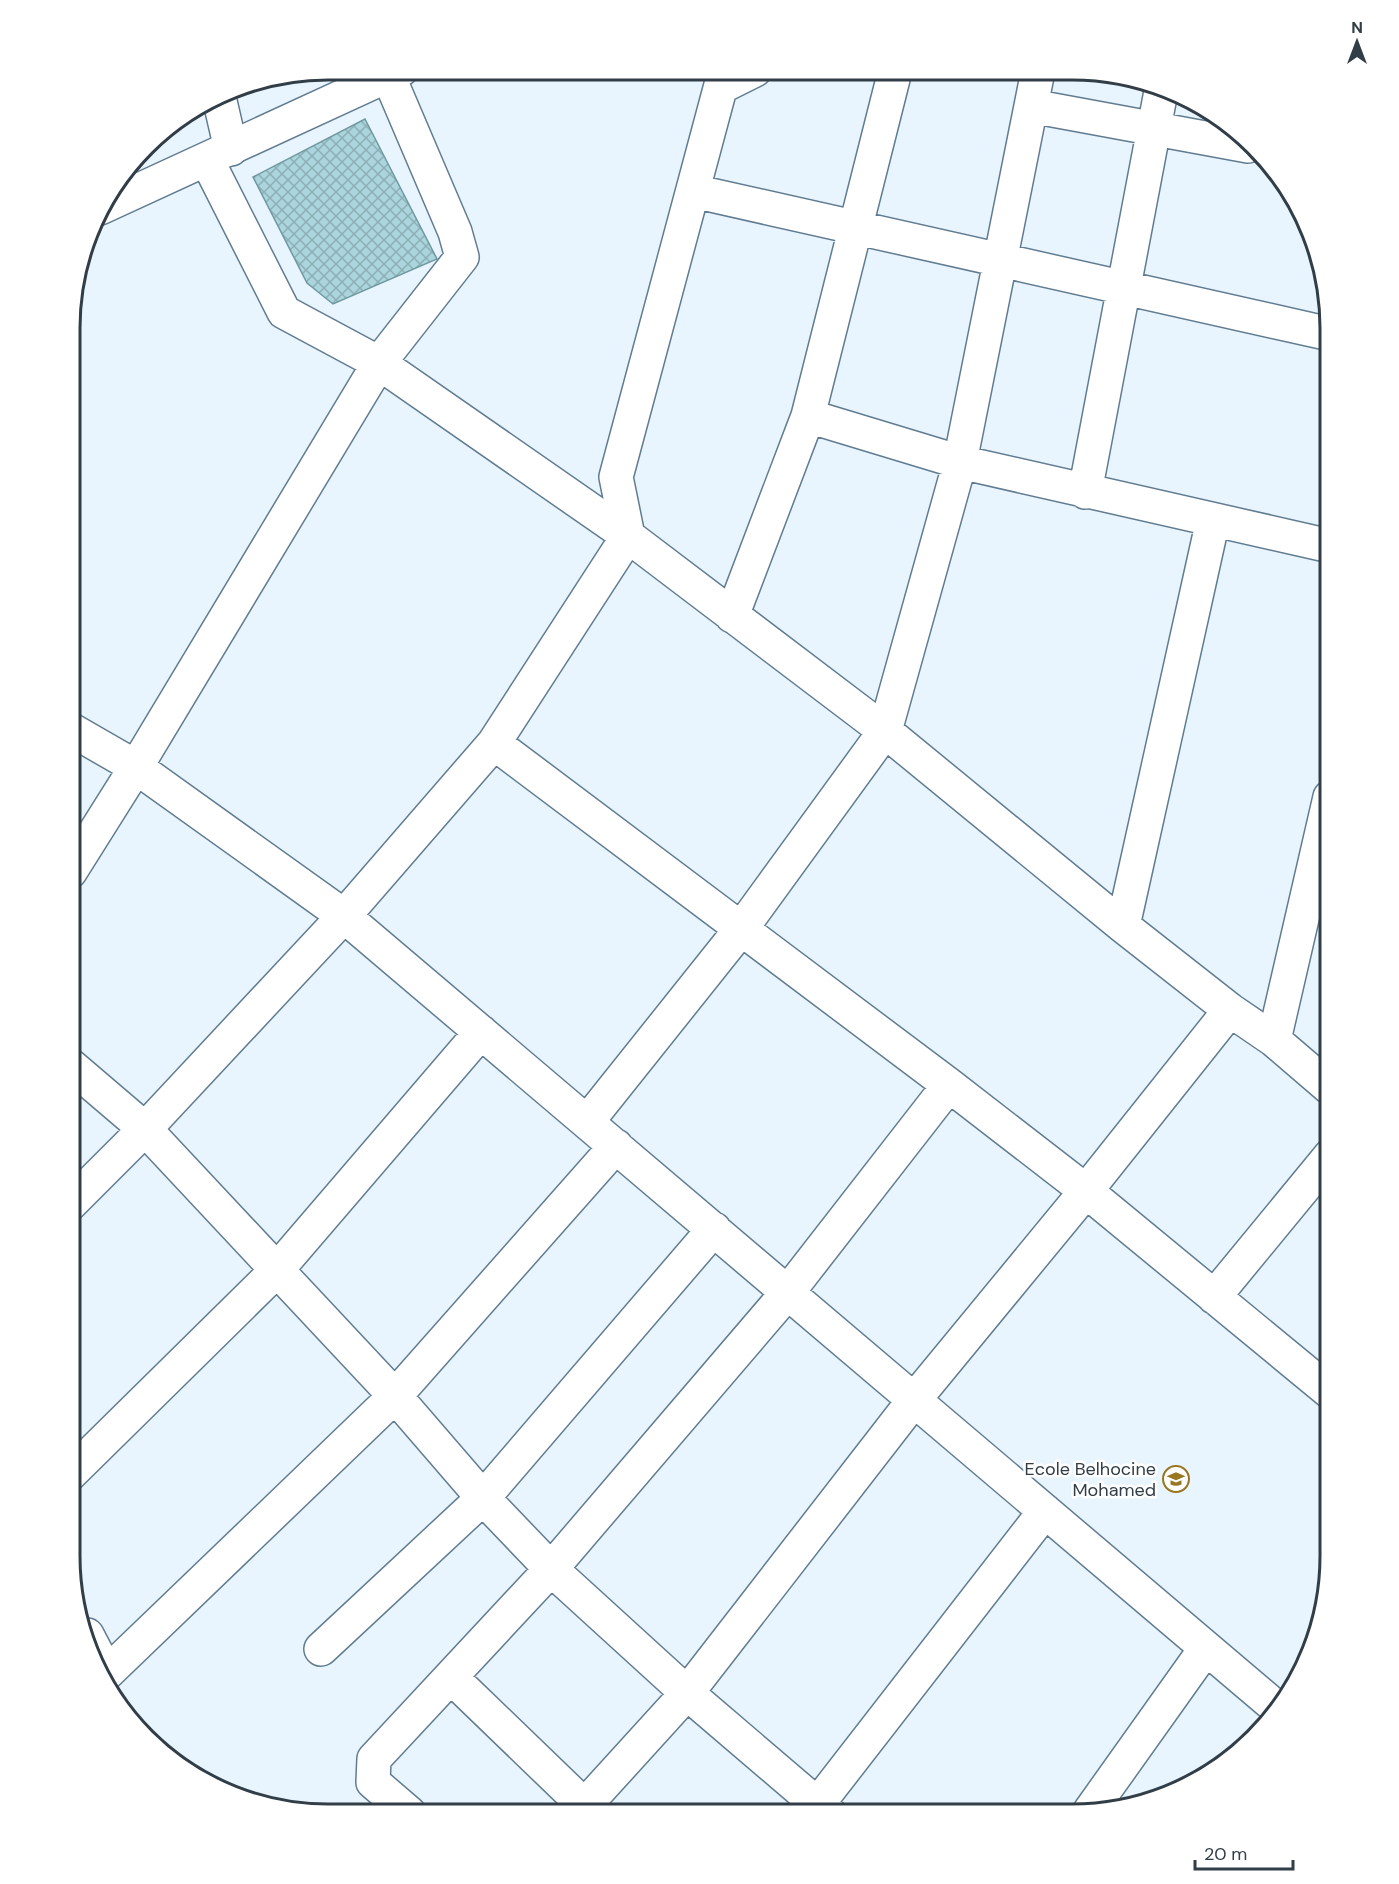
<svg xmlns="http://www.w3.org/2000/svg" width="1399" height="1884" font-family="'DM Sans',sans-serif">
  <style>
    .building { fill: url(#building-cross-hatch); stroke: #6f989f; stroke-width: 1.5 }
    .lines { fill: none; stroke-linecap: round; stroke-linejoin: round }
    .minor-casing { stroke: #617c91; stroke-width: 36 }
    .major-casing { stroke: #617c91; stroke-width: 36 }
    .minor { stroke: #fff; stroke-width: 33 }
    .major { stroke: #fff; stroke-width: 33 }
    .labels { text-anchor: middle; stroke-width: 5; stroke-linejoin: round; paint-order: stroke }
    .poi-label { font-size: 18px; fill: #313d47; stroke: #fff; text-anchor: end }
    .rim { fill: none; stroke: #313d47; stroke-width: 3 }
  </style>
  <defs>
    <pattern id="building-cross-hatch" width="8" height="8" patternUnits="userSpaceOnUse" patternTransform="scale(1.5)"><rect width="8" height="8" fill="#abd5dd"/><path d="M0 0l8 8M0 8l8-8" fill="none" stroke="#8caeb5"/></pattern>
  </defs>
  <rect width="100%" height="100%" fill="#e8f4fe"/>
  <path class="building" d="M365 119 437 259 333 304 307 283 253 177Z"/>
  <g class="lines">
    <defs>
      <path id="minor" d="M721 87 755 70
        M219 97 231 149
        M1031 106 1248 146
        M207 160 284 312 379 363 628 536 885 731 1123 926 1230 1010 1274 1040 1330 1088
        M693 191 1330 334
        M808 416 960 462 1330 546
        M1085 492 1162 86
        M732 616 808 416 895 71
        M70 729 136 767 344 916 1278 1709
        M494 743 949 1085 1086 1191 1330 1392
        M70 872 136 767 379 363 462 257 455 232 388 75
        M1123 926 1213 520
        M1274 1040 1330 797
        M70 1065 145 1129 395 1396 483 1498 551 1569 687 1693 818 1805 830 1814
        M587 1122 741 929 885 731 960 462 1038 71
        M70 1204 145 1129 344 916 494 743 628 536 616 477 725 70
        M1214 1297 1330 1156
        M69 1475 276 1271 481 1032
        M87 1635 107 1673 395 1396 616 1146
        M321 1649 483 1498 714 1229
        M451 1677 593 1814
        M1090 1811 1206 1648
        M409 1813 373 1782 374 1759 551 1569 788 1292 949 1085
        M577 1814 687 1693 914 1400 1086 1191 1230 1010
        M810 1814 1045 1511"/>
      <path id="major" d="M100 208 402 69"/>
    </defs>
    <use href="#minor" class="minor-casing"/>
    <use href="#major" class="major-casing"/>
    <use href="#minor" class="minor"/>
    <use href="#major" class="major"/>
  </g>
  <defs>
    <symbol id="school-ring" viewBox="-11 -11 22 22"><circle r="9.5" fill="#fff" stroke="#997620" stroke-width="1.5"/><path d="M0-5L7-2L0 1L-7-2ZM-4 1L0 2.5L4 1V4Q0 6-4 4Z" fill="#997620"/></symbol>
  </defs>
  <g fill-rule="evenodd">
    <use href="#school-ring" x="1161" y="1464" width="30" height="30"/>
  </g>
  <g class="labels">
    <g class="poi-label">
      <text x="1156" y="1475">Ecole Belhocine<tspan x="1156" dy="21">Mohamed</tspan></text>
    </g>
  </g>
  <path d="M0 0H1399V1884H0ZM328 80H1072A248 248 0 0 1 1320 328V1556A248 248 0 0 1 1072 1804H328A248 248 0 0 1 80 1556V328A248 248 0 0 1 328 80Z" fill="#fff" fill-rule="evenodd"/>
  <path class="rim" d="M328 80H1072A248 248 0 0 1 1320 328V1556A248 248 0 0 1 1072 1804H328A248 248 0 0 1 80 1556V328A248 248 0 0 1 328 80Z"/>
  <g transform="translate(1357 42)" stroke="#ffffff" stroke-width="4.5" paint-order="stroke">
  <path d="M0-4.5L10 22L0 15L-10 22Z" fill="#313d47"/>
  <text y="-9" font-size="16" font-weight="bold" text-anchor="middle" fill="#313d47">N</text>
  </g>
  <path d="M1195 1860v9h98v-9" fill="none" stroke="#313d47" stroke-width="3"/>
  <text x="1204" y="1860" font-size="18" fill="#313d47" stroke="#ffffff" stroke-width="4.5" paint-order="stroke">20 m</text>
</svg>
